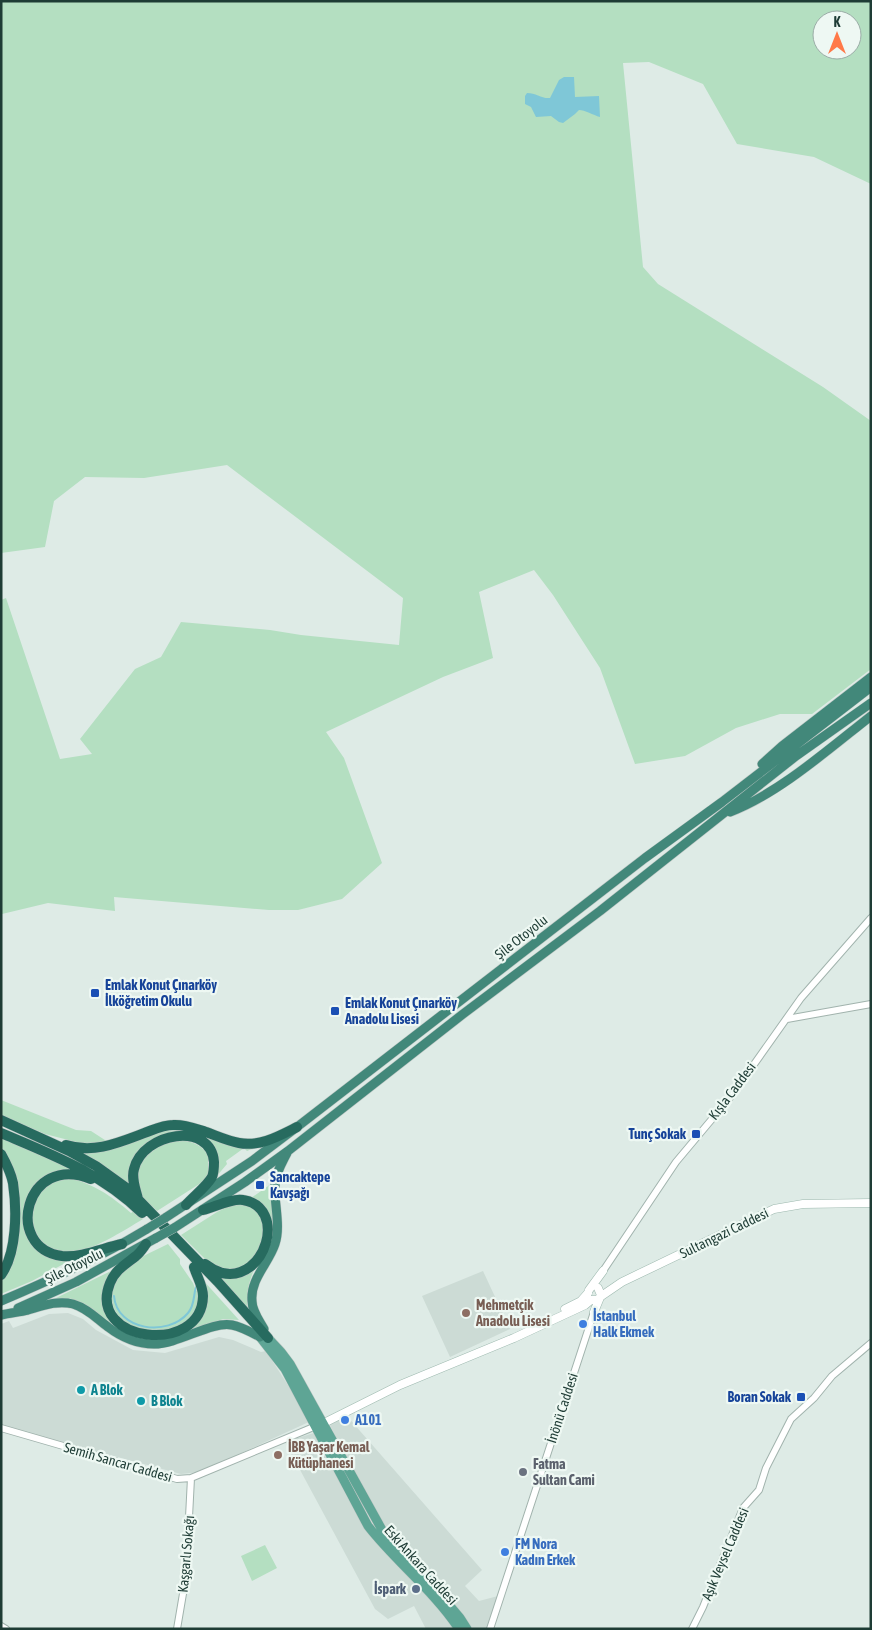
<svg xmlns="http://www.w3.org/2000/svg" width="872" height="1630" font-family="'Asap Condensed',sans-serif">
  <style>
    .built { fill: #ccdbd5 }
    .green { fill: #b4dfc1; fill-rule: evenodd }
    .water { fill: #7fc7d7 }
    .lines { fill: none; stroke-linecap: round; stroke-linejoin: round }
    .stream { stroke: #7fc7d7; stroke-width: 2 }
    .tertiary-casing { stroke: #a1b3ad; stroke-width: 8 }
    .secondary-casing { stroke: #9cb8ae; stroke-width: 9 }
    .primary-casing { stroke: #c0c8c6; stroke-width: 10 }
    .trunk-casing { stroke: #c0c8c6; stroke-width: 10 }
    .motorway-casing { stroke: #c0c8c6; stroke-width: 11 }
    .tertiary { stroke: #fff; stroke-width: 6 }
    .secondary { stroke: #fff; stroke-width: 8 }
    .primary { stroke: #5ea595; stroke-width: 9 }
    .trunk { stroke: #42887a; stroke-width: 9 }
    .motorway { stroke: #276b5f; stroke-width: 10 }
    .trunk-bridge-casing { stroke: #c0c8c6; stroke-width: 10; stroke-linecap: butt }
    .trunk-bridge { stroke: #42887a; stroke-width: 9 }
    .transit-dot { fill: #1a4fb4; stroke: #eef8f3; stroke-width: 2 }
    .education-dot { fill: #8d6e63; stroke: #eef8f3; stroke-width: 2 }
    .shop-dot { fill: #3f7fe0; stroke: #eef8f3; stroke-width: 2 }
    .culture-dot { fill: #0f9aa8; stroke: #eef8f3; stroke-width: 2 }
    .worship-dot { fill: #6b7280; stroke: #eef8f3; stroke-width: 2 }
    .service-dot { fill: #5c6f8a; stroke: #eef8f3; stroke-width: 2 }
    .labels { text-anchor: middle; stroke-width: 4.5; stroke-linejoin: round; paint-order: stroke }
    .street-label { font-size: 14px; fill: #1e3c35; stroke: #eef8f3 }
    .transit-label { font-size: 14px; font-weight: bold; fill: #164399; stroke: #eef8f3; text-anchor: start }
    .education-label { font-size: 14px; font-weight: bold; fill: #785e54; stroke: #eef8f3; text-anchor: start }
    .shop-label { font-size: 14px; font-weight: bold; fill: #366cbe; stroke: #eef8f3; text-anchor: start }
    .culture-label { font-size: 14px; font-weight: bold; fill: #0d838f; stroke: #eef8f3; text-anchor: start }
    .worship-label { font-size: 14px; font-weight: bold; fill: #5b616d; stroke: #eef8f3; text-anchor: start }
    .service-label { font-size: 14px; font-weight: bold; fill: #4e5e75; stroke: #eef8f3; text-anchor: end }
  </style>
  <rect width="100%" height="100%" fill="#deebe6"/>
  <path class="built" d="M483 1271 510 1329 450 1357 422 1296Z
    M68 1313 83 1319 96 1330 133 1350 165 1353 219 1337 233 1340 261 1352 266 1351 311 1421 200 1472 181 1474 1 1426V1324L9 1321 13 1328 49 1314Z
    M346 1415 482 1570 465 1586 479 1601 498 1596 489 1629H472L459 1610 397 1543 365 1495 329 1423Z
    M317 1432 346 1495 368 1533 441 1611 454 1629H426L414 1606 388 1619 375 1609 285 1442Z"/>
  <path class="green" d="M1 1H871V184L814 157 737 144 703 84 649 62 623 63 643 267 658 284 823 387 871 421V669L812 714H780L736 728 685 756 635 764 600 668 553 595 534 570 479 592 493 658 443 677 326 732 344 758 382 863 342 899 298 910H269L114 897 115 911 48 903 2 914 1 600 6 598 60 759 92 754 80 739 135 669 161 657 181 622 270 630 301 635 399 645 403 598 227 465 144 478 85 477 54 501 45 547 1 553ZM822 20H852V50H822Z
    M1 1100 76 1130 91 1131 108 1142 84 1144 45 1134 1 1115Z
    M178 1130 256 1147 247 1151 244 1148 226 1161 227 1164 216 1177 218 1167 194 1133 147 1144 131 1186 78 1151 126 1144 165 1131Z
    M1 1138 75 1170C36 1171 17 1196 27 1234L71 1260 32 1281 1 1294V1281L3 1278 19 1213 1 1149Z
    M176 1139C190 1141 199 1143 208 1154V1173L204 1181 157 1211C150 1204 140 1197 137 1187 132 1161 156 1146 176 1139Z
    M68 1177C96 1186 109 1194 131 1213L134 1211 143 1219C125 1230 89 1253 67 1253 36 1252 21 1213 41 1191 44 1188 46 1185 49 1183 55 1180 62 1179 68 1177Z
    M272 1177 274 1222H271L251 1198 271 1184 269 1180Z
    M238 1202 250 1205 260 1216 264 1231 258 1252 248 1264 231 1271 210 1264 181 1235 217 1212Z
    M168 1244 180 1259V1264L193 1283 196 1291 198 1290C198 1297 198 1303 196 1309 181 1345 106 1334 112 1292 113 1285 115 1279 119 1274 132 1261 151 1252 168 1244Z
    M115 1269C99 1291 98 1303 115 1326L85 1304 69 1298V1300L54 1299Z
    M254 1270C248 1284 246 1295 248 1310L214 1274Z
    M202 1279 239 1320 223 1319 194 1329 193 1326Z
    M265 1545 277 1568 252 1581 241 1556Z"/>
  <path class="water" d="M564 77H574L575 97 599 96 600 117C593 115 585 110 579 110L575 114 563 123 559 122 551 116 536 117 531 107 525 104V96L527 93C536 93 542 99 550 98L559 80Z"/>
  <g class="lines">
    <path class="stream" d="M114 1296C117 1331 168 1337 188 1313 195 1305 193 1296 196 1287"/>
    <defs>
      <path id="tertiary" d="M787 1019 871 1004
        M603 1271 676 1162 733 1094 801 998 871 918
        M1 1428 177 1479 191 1478 316 1426
        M1 1626 6 1629
        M177 1629 186 1576 191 1478
        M490 1629 594 1312
        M692 1629 703 1607 743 1508 759 1490 766 1468 791 1419 814 1398 832 1376 871 1343"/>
      <path id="secondary" d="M589 1290 603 1271
        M600 1297 622 1282 774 1209 803 1204 871 1203
        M565 1309 581 1301 588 1293
        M594 1312 601 1295 598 1288
        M324 1423 400 1385 514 1338 585 1305 591 1300H596L599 1299"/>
      <path id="primary" d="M260 1337 285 1369 368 1526C396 1562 434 1591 459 1629
        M268 1338 281 1352 290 1364 386 1537 428 1580 460 1618 467 1629"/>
      <path id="trunk" d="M762 764 782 746 871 677
        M730 812C778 794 830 748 871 716
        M165 1218 252 1161 297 1127 645 858 722 802 871 687
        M174 1228 245 1182 288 1151 463 1014 600 911 796 756 871 703
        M1 1301C51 1280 101 1257 147 1229
        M18 1308 76 1282 156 1238
        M1 1315C10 1313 19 1312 28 1310 42 1306 57 1300 73 1304 87 1308 97 1319 108 1327 121 1337 137 1344 154 1344 179 1344 211 1321 232 1325 242 1327 251 1332 260 1337
        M264 1329C259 1320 252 1311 252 1301 250 1279 269 1263 275 1244 281 1226 274 1204 275 1186 275 1174 282 1163 287 1153"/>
      <path id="motorway" d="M1 1120 69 1151 96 1166 128 1189 218 1282 268 1338
        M1 1133C53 1155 101 1173 142 1213
        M66 1145C95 1154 120 1142 147 1132 155 1129 164 1125 173 1125 184 1124 196 1129 206 1132 217 1136 228 1141 239 1143 260 1147 279 1136 297 1127
        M1 1154C6 1163 11 1173 13 1183 17 1210 17 1253 1 1275
        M91 1179C25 1152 3 1248 62 1256 81 1258 103 1248 122 1244
        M138 1199C136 1190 131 1179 134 1169 143 1132 211 1121 214 1162 214 1167 214 1172 212 1177 207 1186 193 1197 186 1205
        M203 1210C215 1207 232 1198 243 1200 288 1207 266 1283 222 1273 216 1271 210 1268 205 1264
        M146 1244C143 1248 140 1253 136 1256 126 1264 115 1270 110 1283 86 1343 202 1356 203 1296 203 1286 197 1277 194 1267"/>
    </defs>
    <use href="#tertiary" class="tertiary-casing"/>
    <use href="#secondary" class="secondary-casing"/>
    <use href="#primary" class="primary-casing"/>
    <use href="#trunk" class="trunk-casing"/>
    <use href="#motorway" class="motorway-casing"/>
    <use href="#tertiary" class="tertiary"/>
    <use href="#secondary" class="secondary"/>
    <use href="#primary" class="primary"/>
    <use href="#trunk" class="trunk"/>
    <use href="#motorway" class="motorway"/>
    <defs>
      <path id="trunk-bridge" d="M147 1229 165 1218
        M156 1238 174 1228"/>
    </defs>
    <use href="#trunk-bridge" class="trunk-bridge-casing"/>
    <use href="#trunk-bridge" class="trunk-bridge"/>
  </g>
  <g class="transit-dot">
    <rect x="90" y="988" width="10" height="10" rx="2.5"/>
    <rect x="330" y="1006" width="10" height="10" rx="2.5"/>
    <rect x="691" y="1129" width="10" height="10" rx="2.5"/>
    <rect x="255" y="1180" width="10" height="10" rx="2.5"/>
    <rect x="796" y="1392" width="10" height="10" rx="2.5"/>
  </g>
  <g class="education-dot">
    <circle cx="466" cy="1313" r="5"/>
    <circle cx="278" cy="1455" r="5"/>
  </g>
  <g class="shop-dot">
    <circle cx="583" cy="1324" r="5"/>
    <circle cx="345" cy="1420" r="5"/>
    <circle cx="505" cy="1552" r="5"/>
  </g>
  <g class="culture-dot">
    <circle cx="81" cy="1390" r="5"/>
    <circle cx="141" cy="1401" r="5"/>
  </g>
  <circle class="worship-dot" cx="523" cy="1472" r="5"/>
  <circle class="service-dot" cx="416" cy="1589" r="5"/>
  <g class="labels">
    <g class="street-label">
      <text transform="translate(521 937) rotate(-38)" y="5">Şile Otoyolu</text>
      <text transform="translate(732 1091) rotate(-53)" y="5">Kışla Caddesi</text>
      <text transform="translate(724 1233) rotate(-26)" y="5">Sultangazi Caddesi</text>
      <text transform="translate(74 1266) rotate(-26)" y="5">Şile Otoyolu</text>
      <text transform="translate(562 1408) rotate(-72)" y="5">İnönü Caddesi</text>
      <text transform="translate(118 1462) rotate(16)" y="5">Semih Sancar Caddesi</text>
      <text transform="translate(186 1554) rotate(-85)" y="5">Kaşgarlı Sokağı</text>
      <text transform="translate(725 1554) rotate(-67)" y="5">Aşık Veysel Caddesi</text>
      <text transform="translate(421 1565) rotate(48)" y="5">Eski Ankara Caddesi</text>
    </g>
    <g class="transit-label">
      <text x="105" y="990">Emlak Konut Çınarköy<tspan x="105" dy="16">İlköğretim Okulu</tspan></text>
      <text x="345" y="1008">Emlak Konut Çınarköy<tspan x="345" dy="16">Anadolu Lisesi</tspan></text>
      <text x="686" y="1139" text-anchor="end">Tunç Sokak</text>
      <text x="270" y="1182">Sancaktepe<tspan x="270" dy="16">Kavşağı</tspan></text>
      <text x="791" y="1402" text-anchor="end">Boran Sokak</text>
    </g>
    <g class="education-label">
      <text x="476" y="1310">Mehmetçik<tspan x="476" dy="16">Anadolu Lisesi</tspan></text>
      <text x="288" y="1452">İBB Yaşar Kemal<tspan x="288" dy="16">Kütüphanesi</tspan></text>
    </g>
    <g class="shop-label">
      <text x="593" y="1321">İstanbul<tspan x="593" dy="16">Halk Ekmek</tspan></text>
      <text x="355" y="1425">A101</text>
      <text x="515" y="1549">FM Nora<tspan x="515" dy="16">Kadın Erkek</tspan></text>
    </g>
    <g class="culture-label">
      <text x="91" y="1395">A Blok</text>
      <text x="151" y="1406">B Blok</text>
    </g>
    <g class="worship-label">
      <text x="533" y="1469">Fatma<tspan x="533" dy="16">Sultan Cami</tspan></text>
    </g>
    <g class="service-label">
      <text x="406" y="1594">İspark</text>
    </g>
  </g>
  <rect width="872" height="1630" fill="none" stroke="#1e3c35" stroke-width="5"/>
  <g transform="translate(837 35)"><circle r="24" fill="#eef8f3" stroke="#9bada7"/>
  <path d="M0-4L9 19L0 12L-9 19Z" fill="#ff7948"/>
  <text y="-8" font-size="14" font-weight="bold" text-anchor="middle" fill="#1e3c35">K</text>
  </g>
</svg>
